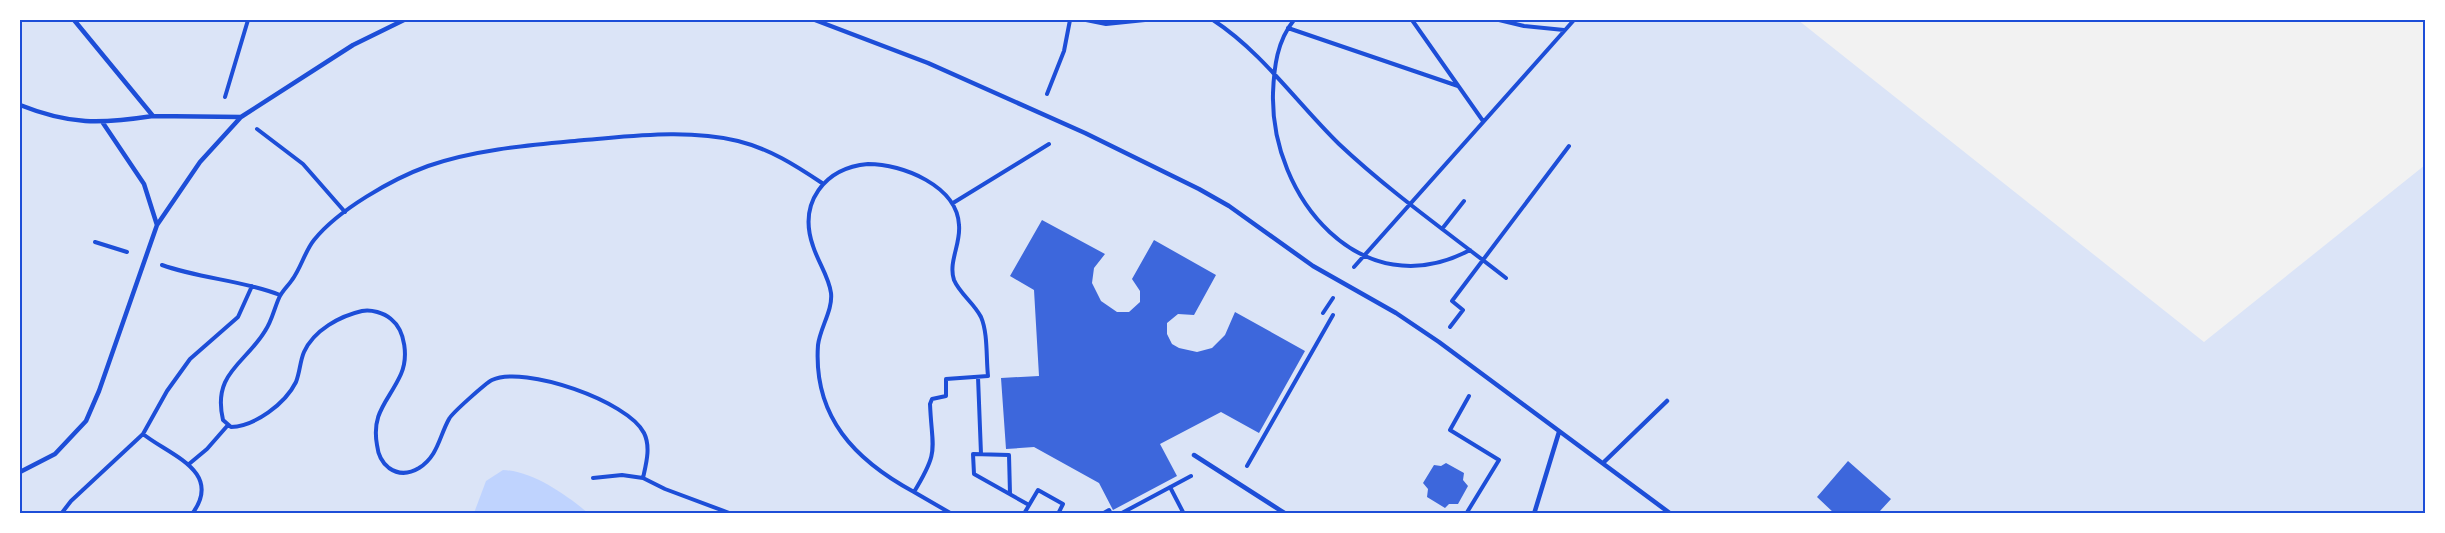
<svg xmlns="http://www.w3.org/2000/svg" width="2445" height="533" font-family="'Fira Sans Condensed',sans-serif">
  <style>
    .green { fill: #dbe4f7 }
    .water { fill: #bfd3fe }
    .building { fill: #3d67dc }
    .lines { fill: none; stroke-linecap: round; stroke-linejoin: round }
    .path { stroke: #1d4ed8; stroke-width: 4 }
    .service { stroke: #1d4ed8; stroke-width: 4.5 }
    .neatline { fill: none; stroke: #1d4ed8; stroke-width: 2 }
  </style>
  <rect width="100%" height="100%" fill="#f2f2f2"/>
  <path class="green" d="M20 20H1798L2204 342 2425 165V513H20Z"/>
  <path class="water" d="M503 470C533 471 566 495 588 513H474L486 481Z"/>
  <path class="building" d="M1042 220 1105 254 1094 268 1092 283 1101 301 1117 312H1129L1140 302V291L1132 279 1154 240 1216 275 1194 315 1178 314 1167 323V334L1172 344 1179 348 1197 352 1212 348 1225 335 1235 312 1305 351 1259 433 1221 412 1160 444 1177 476 1113 510 1099 483 1034 447 1006 449 1001 378 1039 376 1034 290 1010 276Z
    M1848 461 1891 499 1880 511 1883 514H1835L1817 497Z
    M1446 463 1464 473 1463 480 1468 486 1458 504H1449L1445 508 1427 497 1428 489 1423 483 1434 465 1441 466Z"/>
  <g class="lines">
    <path class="path" d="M1086 20 1106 24 1145 20
      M1213 20C1262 52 1297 103 1339 144 1391 193 1450 234 1506 278
      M1294 20C1277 41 1274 67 1273 93 1270 197 1362 308 1470 250
      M1412 20 1483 121
      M1499 20 1524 26 1564 30
      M1288 28 1458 86
      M1047 94 1064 51 1070 20
      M225 97 248 20
      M257 129 303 164 345 212
      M868 164C903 164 957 186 959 225 961 244 948 262 954 280 960 294 974 303 981 317 988 333 986 358 988 376L946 379V396L932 399 930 404C932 451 940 449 914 492 855 460 813 417 818 345 820 328 833 310 831 293 829 277 818 262 813 246 798 203 824 168 868 164Z
      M953 203 1049 144
      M1442 229 1464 201
      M95 242 127 252
      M162 265C201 279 242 280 280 295
      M1354 267 1574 20
      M1323 313 1333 298
      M1450 327 1463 310 1452 301 1569 146
      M978 377 981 454
      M143 434C169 455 224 471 192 514
      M189 464 207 449 228 425
      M1247 466 1333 315
      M593 478 622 475 643 478 665 489 732 514
      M643 478C646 464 651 447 644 433 628 401 524 365 492 380 486 383 452 413 449 419 439 437 438 456 419 468 409 474 399 475 389 468 381 462 378 454 377 445 371 412 389 401 401 374 408 358 406 331 391 319 384 313 371 309 362 311 340 316 314 330 304 352 300 361 300 372 296 382 285 404 255 426 231 427L223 420C212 373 245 364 265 331 272 321 274 309 279 298 282 291 288 286 292 280 301 268 305 251 314 240 338 210 392 179 428 166 477 149 532 145 584 140 634 136 688 129 738 141 770 149 795 165 822 183
      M1170 487 1184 514
      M914 492 952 514
      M1010 494 1009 455 973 454 974 474 1029 505
      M61 514 71 501 143 434 167 391 190 359 238 317 252 286
      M1028 514 1025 512 1038 490 1063 504 1058 514
      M1102 514 1109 510 1111 514
      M1120 514 1191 476
      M1466 514 1499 460 1450 430 1469 396"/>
    <path class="service" d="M74 20 153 116 241 117 353 45 404 20
      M815 20 928 63 1085 133 1199 189 1229 206 1313 266 1396 313 1439 342 1671 514
      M20 105C70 125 100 124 153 116
      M103 123 144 184 157 225
      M1194 455 1286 514
      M1604 462 1667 401
      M20 472 55 454 86 421 99 391 157 225 200 162 241 117
      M1534 514 1559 432"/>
  </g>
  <rect width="2445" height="533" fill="none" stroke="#ffffff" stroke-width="42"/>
  <rect x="21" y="21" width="2403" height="491" class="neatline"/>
</svg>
